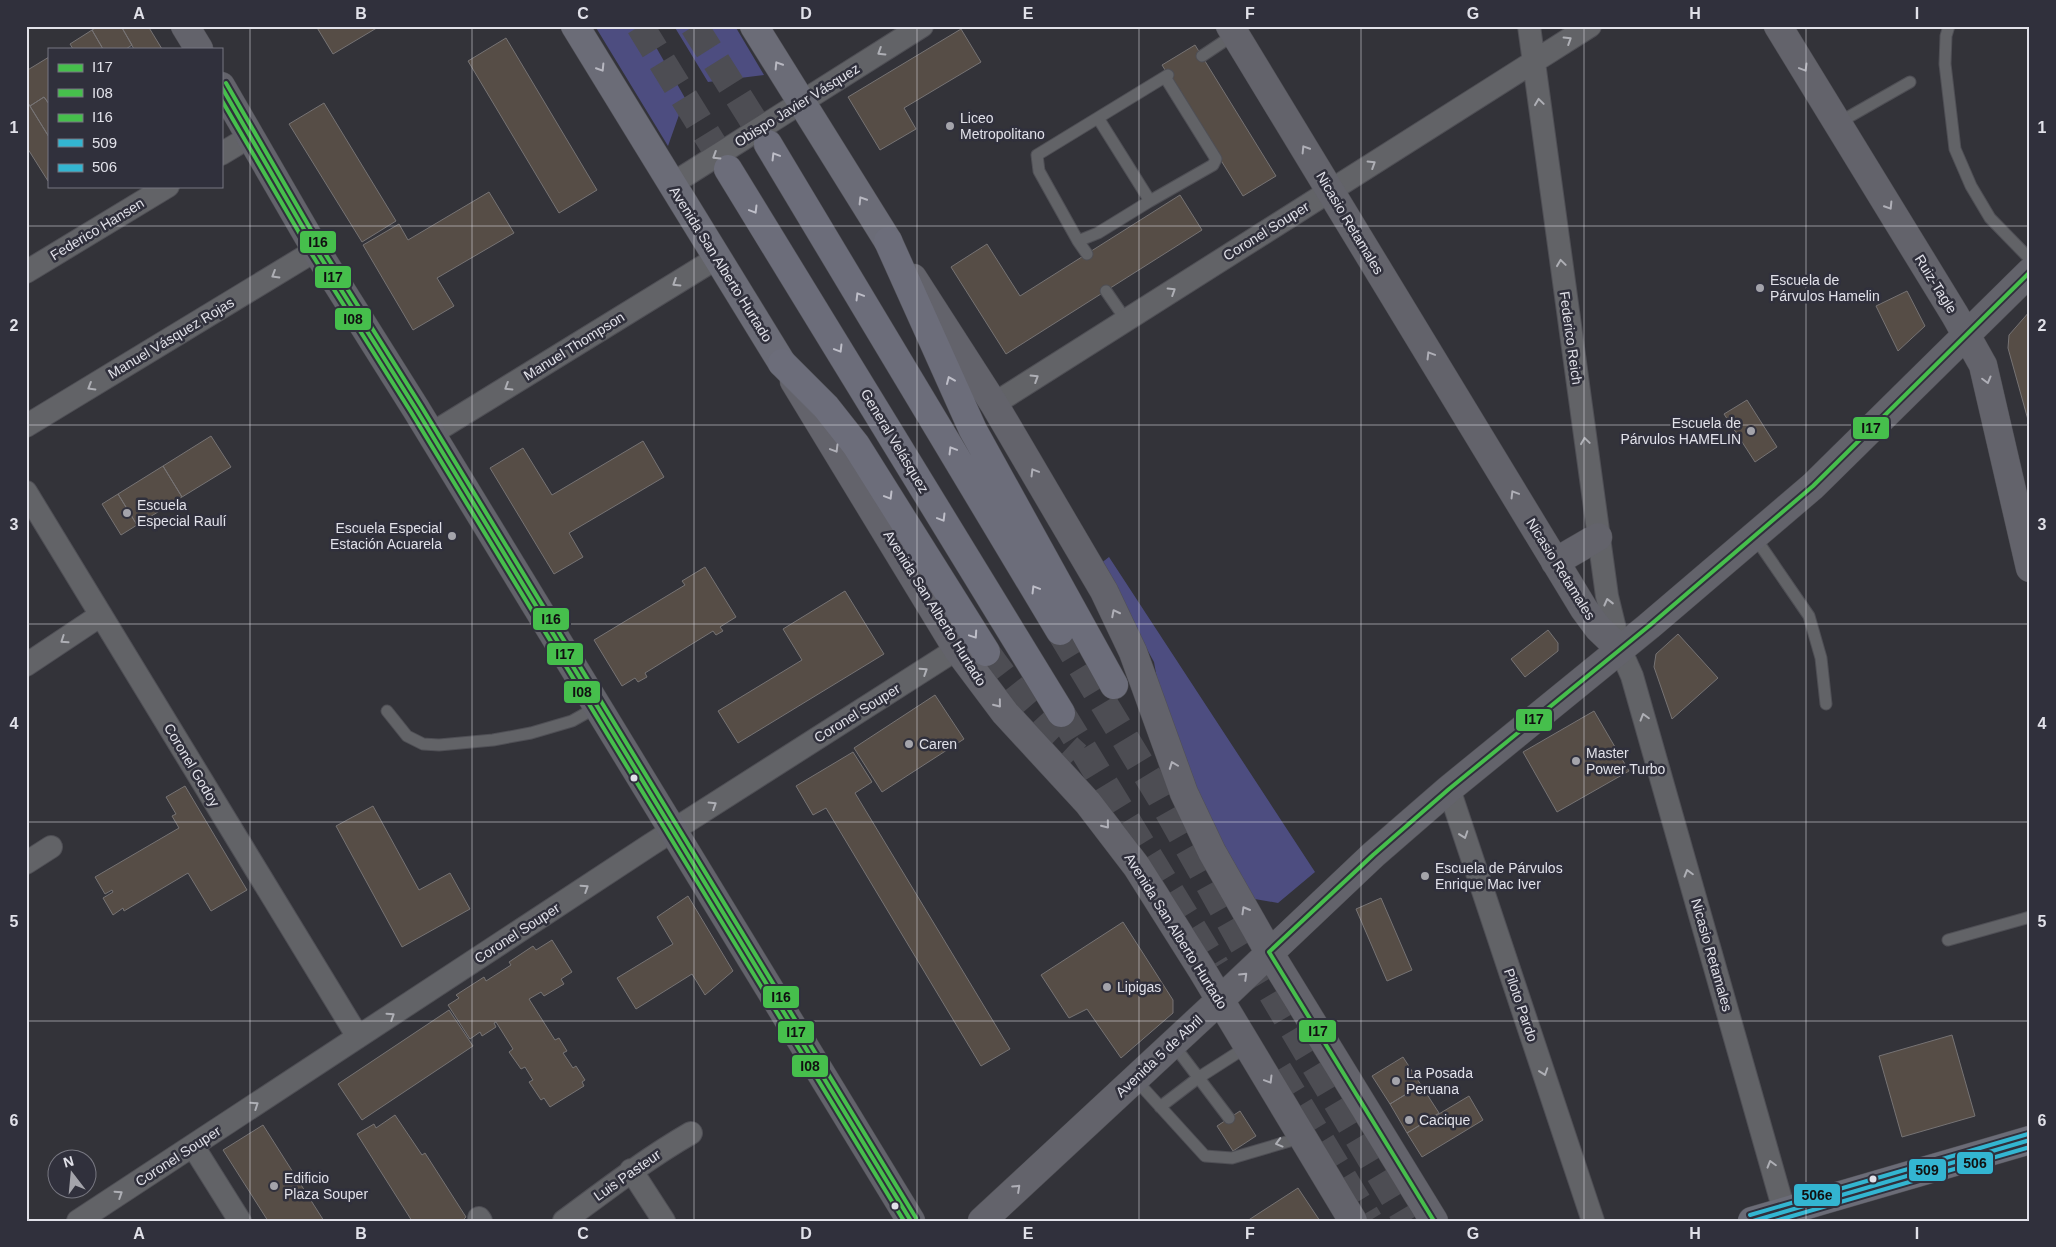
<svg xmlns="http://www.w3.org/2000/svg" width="2056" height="1247" font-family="Helvetica,sans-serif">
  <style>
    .green { fill: #4d4d80 }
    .building { fill: #564d46; stroke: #767374 }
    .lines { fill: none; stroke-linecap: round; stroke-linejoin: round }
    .highway-tunnel { stroke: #4d4d53; stroke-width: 28; stroke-dasharray: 28 14; stroke-linecap: butt }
    .lane-casing { stroke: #4f4f55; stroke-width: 13 }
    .street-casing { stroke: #4f4f55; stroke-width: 24 }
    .secondary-casing { stroke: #4f4f55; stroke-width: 29 }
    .primary-casing { stroke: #4f4f55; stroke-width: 29 }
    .highway-casing { stroke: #4f4f55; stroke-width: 29 }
    .lane { stroke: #626367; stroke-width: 11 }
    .street { stroke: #626367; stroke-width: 22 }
    .secondary { stroke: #63636b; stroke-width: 28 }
    .primary { stroke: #6b6c77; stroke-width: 28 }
    .highway { stroke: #6c6d7a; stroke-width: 28 }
    .bus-1-casing { stroke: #30303c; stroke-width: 8 }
    .bus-2-casing { stroke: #30303c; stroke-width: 8 }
    .bus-3-casing { stroke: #30303c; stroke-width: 8 }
    .bus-4-casing { stroke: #30303c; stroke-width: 8 }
    .bus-5-casing { stroke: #30303c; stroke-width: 8 }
    .bus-6-casing { stroke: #30303c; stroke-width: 8 }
    .bus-1 { stroke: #46bf4c; stroke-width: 4 }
    .bus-2 { stroke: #46bf4c; stroke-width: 4 }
    .bus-3 { stroke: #46bf4c; stroke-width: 4 }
    .bus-4 { stroke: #33b5d1; stroke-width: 4 }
    .bus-5 { stroke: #33b5d1; stroke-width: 4 }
    .bus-6 { stroke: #33b5d1; stroke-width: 4 }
    .oneway { stroke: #aeafb5 }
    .oneway2 { stroke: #b8b8c1 }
    .oneway3 { stroke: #afafb7 }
    .oneway4 { stroke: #bebec8 }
    .grid { fill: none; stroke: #e1e1e9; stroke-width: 1; stroke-opacity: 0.55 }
    .poi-dot { fill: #a4a4ab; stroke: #30303c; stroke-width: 2 }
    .bus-dot { fill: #e1e1e9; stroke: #30303c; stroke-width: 2 }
    .labels { text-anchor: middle; stroke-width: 5; stroke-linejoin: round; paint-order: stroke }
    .street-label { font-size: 14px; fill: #e1e1e9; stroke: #30303c }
    .poi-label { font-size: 14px; fill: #e1e1e9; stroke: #30303c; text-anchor: start }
    .line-badge { stroke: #30303c; stroke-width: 2 }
    .pale-badge-label { font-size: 14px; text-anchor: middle; font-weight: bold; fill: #111 }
    .neatline { fill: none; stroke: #e1e1e9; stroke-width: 2 }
    .grid-label { font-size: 16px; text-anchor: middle; font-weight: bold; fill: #e1e1e9 }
  </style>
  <rect width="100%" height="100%" fill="#333339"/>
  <path class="green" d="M595 26H644L685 98 668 146Z
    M674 26H735L764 75 708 82Z
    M1109 557 1315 872 1278 903 1249 898 1220 853 1162 706 1154 662 1100 564Z"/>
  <path class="building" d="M99 26H121L132 45 126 49H103L92 30Z
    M121 26H148L162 49H134Z
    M316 26H380L333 54Z
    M961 29 981 62 904 108 916 129 880 150 848 97Z
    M92 30 103 49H73L70 44Z
    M506 38 597 190 559 213 468 61Z
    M1195 45 1276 176 1243 196 1162 65Z
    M49 57V104L44 97 30 106 26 100V71Z
    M44 97 49 104V137L30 106Z
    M26 100 49 137 48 181 26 146Z
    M324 103 396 221 362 242 289 124Z
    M489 192 514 233 437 278 454 306 413 330 363 245 399 224 408 240Z
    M1180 195 1202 230 1006 354 951 267 987 244 1020 296Z
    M1907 291 1925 326 1898 351 1876 306Z
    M2030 311V427L2008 348 2009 335Z
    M1747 400 1777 447 1755 462 1724 414Z
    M211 436 231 467 182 497 163 466Z
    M643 441 664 477 569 533 583 557 554 574 490 468 523 448 552 495Z
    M163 466 182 497 137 525 118 494Z
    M118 494 137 525 121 535 102 504Z
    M705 567 736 617 720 627 723 631 716 635 713 631 645 673 647 677 638 682 635 678 622 686 594 640 685 585 682 581Z
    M845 591 884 654 738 743 718 711 802 660 783 629Z
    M1548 630 1558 643V651L1525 677 1511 659Z
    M1678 634 1718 678 1672 719 1654 667 1656 654Z
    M935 695 964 739 882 792 854 748Z
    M1594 711 1629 771 1557 812 1523 752Z
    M853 752 872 782 855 793 1010 1049 981 1066 826 808 813 815 796 786Z
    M185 786 247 890 211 911 188 873 124 911 123 908 113 915 103 898 113 892 112 890 105 894 95 877 179 828 172 816 176 814 166 797Z
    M373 806 419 890 450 873 470 909 402 947 336 826Z
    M688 896 733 971 705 995 692 974 636 1009 617 978 673 944 657 917Z
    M1381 898 1412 970 1387 981 1356 909Z
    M1123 922 1173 1000V1013L1121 1058 1087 1009 1069 1018 1041 975Z
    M552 940 572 972 561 979 564 984 544 996 541 992 529 999 555 1040 559 1038 567 1051 563 1053 573 1068 576 1066 585 1080 582 1082 584 1086 550 1107 544 1098 541 1100 529 1082 533 1080 525 1067 521 1069 509 1052 513 1049 496 1022 494 1023 496 1027 482 1036 480 1032 470 1039 448 1005 459 998 456 995 484 977 486 981 511 965 509 962 533 946 536 950Z
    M449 1010 473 1046 362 1120 338 1084Z
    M1952 1035 1975 1116 1902 1137 1879 1056Z
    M1403 1057 1421 1085 1390 1104 1372 1076Z
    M1421 1085 1439 1113 1407 1133 1390 1104Z
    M1469 1096 1483 1120 1422 1157 1407 1133Z
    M1240 1111 1256 1136 1233 1151 1217 1126Z
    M395 1115 422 1155 425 1153 466 1217 462 1221H412L357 1134 374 1124 376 1128Z
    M263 1125 324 1221H268L223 1150Z
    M1298 1188 1320 1221H1247Z"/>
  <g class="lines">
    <path class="highway-tunnel" d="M640 26 728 169
      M694 26 768 144
      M1060 631 1161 798 1241 941 1408 1221
      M986 652C1013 691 1042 725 1077 756
      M1061 713 1216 967
      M1278 1070 1369 1221"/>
    <defs>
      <path id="lane" d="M1949 26 1946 36 1945 64 1955 149 1971 186 1990 218 2030 259
        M1202 56 1235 34
        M1098 118 1150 201 1098 233 1078 241 1039 171 1037 155 1168 75
        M1838 123 1910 82
        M1150 201 1213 165 1216 159 1165 77
        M1078 241 1087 254
        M1106 291 1126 320
        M1754 536 1809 616 1821 658 1826 704
        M387 711 407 736 423 744 439 745 493 740 531 733 572 721 597 707
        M1948 940 2030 917
        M1173 1044 1229 1118
        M1135 1079 1205 1156 1232 1158 1303 1137
        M1160 1107 1198 1078 1248 1046"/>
      <path id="street" d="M1529 26 1607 596 1620 649 1632 676 1787 1221
        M221 154 251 136
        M672 184 922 26
        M26 272 168 186
        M994 404 1590 26
        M26 426 316 250
        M431 434 717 258
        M26 492 358 1037
        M26 665 101 615
        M1449 789 1593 1221
        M26 863 51 847
        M193 1146 240 1221
        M631 1170 664 1221
        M479 1218 481 1221
        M78 1221 650 845 957 649
        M564 1221C606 1190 646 1159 691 1133"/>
      <path id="secondary" d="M185 26 199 49
        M1230 26 1584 609 1598 628 1620 649
        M1778 26 1955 315 1983 365 2030 568
        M221 86 316 250 416 409 911 1221
        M913 278 994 404 1104 591 1133 652 1184 793 1212 852 1269 952 1434 1221
        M794 381 957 649 1005 713 1088 803 1137 867 1202 970 1353 1221
        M1555 562 1598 537
        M982 1221 1220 1000 1373 855 1449 789 1649 626 1813 486 2030 272"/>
      <path id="primary" d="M575 26 782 363
        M754 26 888 241
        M1752 1221 2030 1140"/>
      <path id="highway" d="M768 144 1060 631
        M728 169 1061 713
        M888 241 973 430 1114 685
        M782 363 826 407 856 445 986 652"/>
    </defs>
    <use href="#lane" class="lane-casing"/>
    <use href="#street" class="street-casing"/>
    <use href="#secondary" class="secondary-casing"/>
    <use href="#primary" class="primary-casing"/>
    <use href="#highway" class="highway-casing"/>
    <use href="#lane" class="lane"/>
    <use href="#street" class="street"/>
    <use href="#secondary" class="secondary"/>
    <use href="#primary" class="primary"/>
    <use href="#highway" class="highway"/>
    <defs>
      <path id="bus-1" d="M221 86 316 250 416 409 911 1221
        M1434 1221 1269 952 1373 855 1449 789 1649 626 1813 486 2030 272"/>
      <path id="bus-2" d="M221 99 311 253 411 412 904 1221"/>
      <path id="bus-3" d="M226 83 321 247 421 406 916 1218"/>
      <path id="bus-4" d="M1753 1221 2030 1140"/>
      <path id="bus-5" d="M1775 1221 2030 1147"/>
      <path id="bus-6" d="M1750 1215 2028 1134"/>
    </defs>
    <use href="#bus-1" class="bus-1-casing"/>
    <use href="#bus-2" class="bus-2-casing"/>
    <use href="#bus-3" class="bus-3-casing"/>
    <use href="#bus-4" class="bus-4-casing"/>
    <use href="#bus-5" class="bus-5-casing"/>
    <use href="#bus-6" class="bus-6-casing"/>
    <use href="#bus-1" class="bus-1"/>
    <use href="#bus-2" class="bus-2"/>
    <use href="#bus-3" class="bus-3"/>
    <use href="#bus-4" class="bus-4"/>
    <use href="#bus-5" class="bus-5"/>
    <use href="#bus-6" class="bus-6"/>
  </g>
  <defs><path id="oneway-chevron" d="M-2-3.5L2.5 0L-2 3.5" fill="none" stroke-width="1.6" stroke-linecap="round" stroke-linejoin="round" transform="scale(1.25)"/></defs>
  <g class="oneway">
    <use href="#oneway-chevron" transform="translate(1568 40) rotate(-32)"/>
    <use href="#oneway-chevron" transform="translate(881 52) rotate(148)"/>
    <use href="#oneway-chevron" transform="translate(1539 102) rotate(-98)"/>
    <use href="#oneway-chevron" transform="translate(716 156) rotate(148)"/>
    <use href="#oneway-chevron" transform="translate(1372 164) rotate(-32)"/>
    <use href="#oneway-chevron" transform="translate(1561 263) rotate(-98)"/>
    <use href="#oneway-chevron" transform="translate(275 275) rotate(149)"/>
    <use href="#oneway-chevron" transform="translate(676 283) rotate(148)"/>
    <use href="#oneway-chevron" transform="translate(1172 291) rotate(-32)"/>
    <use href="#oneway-chevron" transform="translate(1035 378) rotate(-32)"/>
    <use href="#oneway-chevron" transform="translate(91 387) rotate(149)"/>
    <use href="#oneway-chevron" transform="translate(508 387) rotate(148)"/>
    <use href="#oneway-chevron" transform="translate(1585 441) rotate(-98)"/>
    <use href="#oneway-chevron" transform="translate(1608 602) rotate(-104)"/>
    <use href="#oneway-chevron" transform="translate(64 640) rotate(146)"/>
    <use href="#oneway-chevron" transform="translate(924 671) rotate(-33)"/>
    <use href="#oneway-chevron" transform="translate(1644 717) rotate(-106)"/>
    <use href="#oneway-chevron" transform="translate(713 805) rotate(-32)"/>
    <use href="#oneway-chevron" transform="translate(1464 835) rotate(71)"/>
    <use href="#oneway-chevron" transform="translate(1688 873) rotate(-106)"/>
    <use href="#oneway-chevron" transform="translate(585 888) rotate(-33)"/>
    <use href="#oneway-chevron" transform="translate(391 1016) rotate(-33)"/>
    <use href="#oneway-chevron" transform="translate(1544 1072) rotate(71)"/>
    <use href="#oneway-chevron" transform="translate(255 1105) rotate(-34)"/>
    <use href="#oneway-chevron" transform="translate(1279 1143) rotate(165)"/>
    <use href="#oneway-chevron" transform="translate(1771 1164) rotate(-106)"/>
    <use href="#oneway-chevron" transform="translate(119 1194) rotate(-33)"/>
  </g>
  <g class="oneway2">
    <use href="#oneway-chevron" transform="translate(778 65) rotate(-122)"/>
    <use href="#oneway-chevron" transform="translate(601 68) rotate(58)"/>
    <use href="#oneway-chevron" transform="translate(862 200) rotate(-122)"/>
  </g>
  <g class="oneway3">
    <use href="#oneway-chevron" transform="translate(1804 68) rotate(59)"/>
    <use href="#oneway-chevron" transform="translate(1305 149) rotate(-122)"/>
    <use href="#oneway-chevron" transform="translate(1889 206) rotate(58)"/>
    <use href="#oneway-chevron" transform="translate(1430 355) rotate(-121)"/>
    <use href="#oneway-chevron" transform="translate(1987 380) rotate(75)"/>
    <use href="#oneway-chevron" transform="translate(835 449) rotate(59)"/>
    <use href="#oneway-chevron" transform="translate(1034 472) rotate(-121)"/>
    <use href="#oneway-chevron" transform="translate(1514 494) rotate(-121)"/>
    <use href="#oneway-chevron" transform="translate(1115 613) rotate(-117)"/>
    <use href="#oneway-chevron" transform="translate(998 704) rotate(51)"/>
    <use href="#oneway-chevron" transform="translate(1173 765) rotate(-111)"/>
    <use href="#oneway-chevron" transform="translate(1106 825) rotate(51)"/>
    <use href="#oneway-chevron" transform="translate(1245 910) rotate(-120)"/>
    <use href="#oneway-chevron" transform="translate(1244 976) rotate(-44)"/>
    <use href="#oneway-chevron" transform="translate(1269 1080) rotate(59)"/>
    <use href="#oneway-chevron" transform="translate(1017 1188) rotate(-43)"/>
  </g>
  <g class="oneway4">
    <use href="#oneway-chevron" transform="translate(775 156) rotate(-121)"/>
    <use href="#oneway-chevron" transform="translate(754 210) rotate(59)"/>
    <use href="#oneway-chevron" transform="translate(859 296) rotate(-121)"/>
    <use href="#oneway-chevron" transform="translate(839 349) rotate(59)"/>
    <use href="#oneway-chevron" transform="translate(950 380) rotate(-113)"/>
    <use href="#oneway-chevron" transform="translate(952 450) rotate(-121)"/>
    <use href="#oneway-chevron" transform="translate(889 496) rotate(59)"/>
    <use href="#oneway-chevron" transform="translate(942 518) rotate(59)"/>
    <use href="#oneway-chevron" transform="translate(1035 589) rotate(-121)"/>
    <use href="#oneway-chevron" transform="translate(974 635) rotate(56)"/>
  </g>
  <path class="grid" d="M250 26V1221M472 26V1221M694 26V1221M917 26V1221M1139 26V1221M1361 26V1221M1584 26V1221M1806 26V1221M26 226H2030M26 425H2030M26 624H2030M26 822H2030M26 1021H2030"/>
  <g class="poi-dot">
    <circle cx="950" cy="126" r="5"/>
    <circle cx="1760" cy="288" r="5"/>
    <circle cx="1751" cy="431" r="5"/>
    <circle cx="127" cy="513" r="5"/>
    <circle cx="452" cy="536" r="5"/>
    <circle cx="909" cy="744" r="5"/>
    <circle cx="1576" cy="761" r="5"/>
    <circle cx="1425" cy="876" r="5"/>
    <circle cx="1107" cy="987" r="5"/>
    <circle cx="1396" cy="1081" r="5"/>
    <circle cx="1409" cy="1120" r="5"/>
    <circle cx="274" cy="1186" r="5"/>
  </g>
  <g class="bus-dot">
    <circle cx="634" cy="778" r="4.5"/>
    <circle cx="1873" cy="1179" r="4.5"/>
    <circle cx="895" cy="1206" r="4.5"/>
  </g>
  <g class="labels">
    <g class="street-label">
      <text transform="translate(797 105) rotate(-32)" y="5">Obispo Javier Vásquez</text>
      <text transform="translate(1350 223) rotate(59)" y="5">Nicasio Retamales</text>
      <text transform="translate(97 229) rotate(-31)" y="5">Federico Hansen</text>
      <text transform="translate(1266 231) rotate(-32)" y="5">Coronel Souper</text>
      <text transform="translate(721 264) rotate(58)" y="5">Avenida San Alberto Hurtado</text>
      <text transform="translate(1936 284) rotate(58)" y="5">Ruiz-Tagle</text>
      <text transform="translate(171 338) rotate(-31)" y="5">Manuel Vásquez Rojas</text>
      <text transform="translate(1571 338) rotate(82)" y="5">Federico Reich</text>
      <text transform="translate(574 346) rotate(-32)" y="5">Manuel Thompson</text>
      <text transform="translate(895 441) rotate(59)" y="5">General Velásquez</text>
      <text transform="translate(1561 569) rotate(58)" y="5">Nicasio Retamales</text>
      <text transform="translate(935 608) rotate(58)" y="5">Avenida San Alberto Hurtado</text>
      <text transform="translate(857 713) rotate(-32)" y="5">Coronel Souper</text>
      <text transform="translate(192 765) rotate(59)" y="5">Coronel Godoy</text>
      <text transform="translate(1176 931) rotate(58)" y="5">Avenida San Alberto Hurtado</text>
      <text transform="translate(517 933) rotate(-33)" y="5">Coronel Souper</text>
      <text transform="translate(1712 955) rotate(74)" y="5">Nicasio Retamales</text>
      <text transform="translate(1521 1005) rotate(71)" y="5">Piloto Pardo</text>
      <text transform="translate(1159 1056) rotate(-43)" y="5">Avenida 5 de Abril</text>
      <text transform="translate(178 1156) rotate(-33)" y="5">Coronel Souper</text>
      <text transform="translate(627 1175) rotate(-35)" y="5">Luis Pasteur</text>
    </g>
    <g class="poi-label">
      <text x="960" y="123">Liceo<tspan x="960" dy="16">Metropolitano</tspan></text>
      <text x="1770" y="285">Escuela de<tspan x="1770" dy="16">Párvulos Hamelin</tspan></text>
      <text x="1741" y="428" text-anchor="end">Escuela de<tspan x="1741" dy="16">Párvulos HAMELIN</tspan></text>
      <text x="137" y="510">Escuela<tspan x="137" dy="16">Especial Raulí</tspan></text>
      <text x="442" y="533" text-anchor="end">Escuela Especial<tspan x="442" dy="16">Estación Acuarela</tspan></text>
      <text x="919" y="749">Caren</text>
      <text x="1586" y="758">Master<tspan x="1586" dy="16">Power Turbo</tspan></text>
      <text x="1435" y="873">Escuela de Párvulos<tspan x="1435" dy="16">Enrique Mac Iver</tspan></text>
      <text x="1117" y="992">Lipigas</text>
      <text x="1406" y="1078">La Posada<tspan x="1406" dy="16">Peruana</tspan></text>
      <text x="1419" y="1125">Cacique</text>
      <text x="284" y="1183">Edificio<tspan x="284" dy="16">Plaza Souper</tspan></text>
    </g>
  </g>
  <g class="line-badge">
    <rect x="299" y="230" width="38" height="24" rx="5" fill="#46bf4c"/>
    <rect x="314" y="265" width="38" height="24" rx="5" fill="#46bf4c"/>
    <rect x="334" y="307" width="38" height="24" rx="5" fill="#46bf4c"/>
    <rect x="1852" y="416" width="38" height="24" rx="5" fill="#46bf4c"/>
    <rect x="532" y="607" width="38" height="24" rx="5" fill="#46bf4c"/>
    <rect x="546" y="642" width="38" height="24" rx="5" fill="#46bf4c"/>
    <rect x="563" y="680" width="38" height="24" rx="5" fill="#46bf4c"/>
    <rect x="1515" y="708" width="38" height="24" rx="5" fill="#46bf4c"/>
    <rect x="762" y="985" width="38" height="24" rx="5" fill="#46bf4c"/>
    <rect x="1298" y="1019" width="39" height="24" rx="5" fill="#46bf4c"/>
    <rect x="777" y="1020" width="38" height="24" rx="5" fill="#46bf4c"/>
    <rect x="791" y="1054" width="38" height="24" rx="5" fill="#46bf4c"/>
    <rect x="1956" y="1151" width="38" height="24" rx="5" fill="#33b5d1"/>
    <rect x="1908" y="1158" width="39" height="24" rx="5" fill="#33b5d1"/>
    <rect x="1793" y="1183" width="48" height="24" rx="5" fill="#33b5d1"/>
  </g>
  <g class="pale-badge-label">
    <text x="318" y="247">I16</text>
    <text x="333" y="282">I17</text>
    <text x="353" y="324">I08</text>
    <text x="1871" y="433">I17</text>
    <text x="551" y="624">I16</text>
    <text x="565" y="659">I17</text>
    <text x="582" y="697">I08</text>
    <text x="1534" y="724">I17</text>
    <text x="781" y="1002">I16</text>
    <text x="1318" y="1036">I17</text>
    <text x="796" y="1037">I17</text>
    <text x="810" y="1071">I08</text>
    <text x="1975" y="1168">506</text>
    <text x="1927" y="1175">509</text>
    <text x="1817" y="1200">506e</text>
  </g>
  <rect width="2056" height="1247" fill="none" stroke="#30303c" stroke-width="55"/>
  <rect x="48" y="48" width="175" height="140" fill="#30303c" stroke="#777781"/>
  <rect x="58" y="64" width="25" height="8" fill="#46bf4c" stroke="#777781"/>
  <text x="92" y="72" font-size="15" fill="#e1e1e9">I17</text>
  <rect x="58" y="89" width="25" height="8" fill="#46bf4c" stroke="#777781"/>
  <text x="92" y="98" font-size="15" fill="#e1e1e9">I08</text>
  <rect x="58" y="114" width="25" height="8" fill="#46bf4c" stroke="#777781"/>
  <text x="92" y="122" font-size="15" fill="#e1e1e9">I16</text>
  <rect x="58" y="139" width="25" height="8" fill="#33b5d1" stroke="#777781"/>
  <text x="92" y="148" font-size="15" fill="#e1e1e9">509</text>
  <rect x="58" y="164" width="25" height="8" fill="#33b5d1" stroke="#777781"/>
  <text x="92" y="172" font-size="15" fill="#e1e1e9">506</text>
  <g transform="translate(72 1174) rotate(344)"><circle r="24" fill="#30303c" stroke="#777781"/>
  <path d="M0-4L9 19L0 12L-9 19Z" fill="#a4a4ab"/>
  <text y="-8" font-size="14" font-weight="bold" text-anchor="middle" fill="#e1e1e9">N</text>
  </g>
  <rect x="28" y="28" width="2000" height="1192" class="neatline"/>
  <g class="grid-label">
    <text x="139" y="19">A</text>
    <text x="361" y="19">B</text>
    <text x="583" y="19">C</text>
    <text x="806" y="19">D</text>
    <text x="1028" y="19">E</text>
    <text x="1250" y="19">F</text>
    <text x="1473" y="19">G</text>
    <text x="1695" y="19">H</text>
    <text x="1917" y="19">I</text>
    <text x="14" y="133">1</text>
    <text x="2042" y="133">1</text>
    <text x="14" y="331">2</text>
    <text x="2042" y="331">2</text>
    <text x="14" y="530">3</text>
    <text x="2042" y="530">3</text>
    <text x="14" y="729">4</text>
    <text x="2042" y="729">4</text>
    <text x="14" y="927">5</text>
    <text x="2042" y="927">5</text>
    <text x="14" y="1126">6</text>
    <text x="2042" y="1126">6</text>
    <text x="139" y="1239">A</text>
    <text x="361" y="1239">B</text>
    <text x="583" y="1239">C</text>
    <text x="806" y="1239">D</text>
    <text x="1028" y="1239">E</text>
    <text x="1250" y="1239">F</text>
    <text x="1473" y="1239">G</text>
    <text x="1695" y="1239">H</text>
    <text x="1917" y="1239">I</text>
  </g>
</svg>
